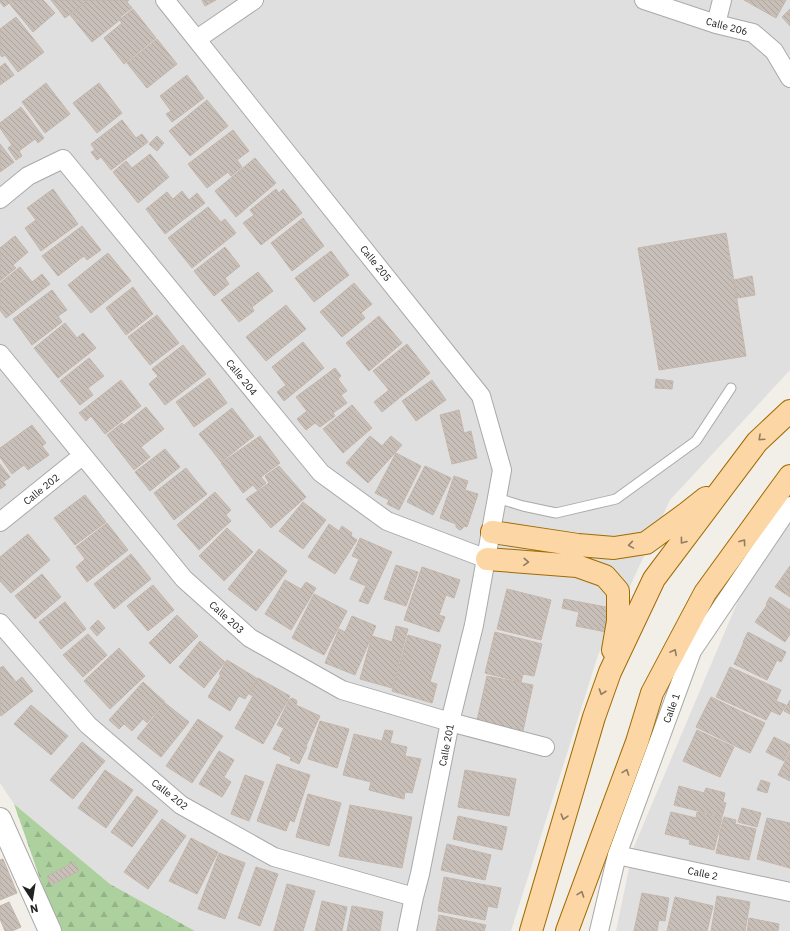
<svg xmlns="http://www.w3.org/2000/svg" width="790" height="931" font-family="'IBM Plex Sans',sans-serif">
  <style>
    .residential { fill: #e0dfdf }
    .forest { fill: url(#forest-firs) }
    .building { fill: url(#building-back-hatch); stroke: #c4b6ab }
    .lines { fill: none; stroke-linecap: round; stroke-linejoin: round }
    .service-casing { stroke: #a9a9a9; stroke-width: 11 }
    .minor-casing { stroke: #a9a9a9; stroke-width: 20 }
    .tertiary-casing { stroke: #a9a9a9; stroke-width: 24 }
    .primary-casing { stroke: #a06b00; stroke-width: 24 }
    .service { stroke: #fff; stroke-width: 9 }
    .minor { stroke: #fff; stroke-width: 18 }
    .tertiary { stroke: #fff; stroke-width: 22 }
    .primary { stroke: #fcd6a4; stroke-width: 22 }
    .oneway { stroke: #8f7c63 }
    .labels { text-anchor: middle; stroke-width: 4; stroke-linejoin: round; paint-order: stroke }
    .street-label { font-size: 10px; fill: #222; stroke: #fff }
  </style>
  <defs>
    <pattern id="forest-firs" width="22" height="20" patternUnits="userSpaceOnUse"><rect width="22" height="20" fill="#add19e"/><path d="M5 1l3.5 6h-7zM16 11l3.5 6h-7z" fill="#95b388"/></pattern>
    <pattern id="building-back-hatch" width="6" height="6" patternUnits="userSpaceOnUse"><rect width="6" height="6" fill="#c7bfb8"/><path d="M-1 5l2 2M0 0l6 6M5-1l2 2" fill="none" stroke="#aba49e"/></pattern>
  </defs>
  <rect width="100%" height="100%" fill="#f2efe9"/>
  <path class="residential" d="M0 0H790V370L670 500 598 655 511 931H195L110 884 14 804 0 783Z
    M790 518V931H616L633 849 759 551Z"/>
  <path class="forest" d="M14 804 110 884 195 931H60L54 919Z"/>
  <path class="building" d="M0 0H43L55 13 33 32 9 3 4 7 0 2Z
    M51 0H88L65 18Z
    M88 0H129L127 2 132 8 120 17 121 19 92 42 70 15Z
    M202 0H216L205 6Z
    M744 0H786L776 18Z
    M133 9 156 38 124 64 104 38 122 23 119 20Z
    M790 9V26L782 17Z
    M16 17 44 52 18 72 5 55 2 57 0 54V29Z
    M157 39 177 64 147 88 127 63Z
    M5 63 14 75 0 85V67Z
    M187 75 204 98 172 122 166 114 171 111 160 96Z
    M46 83 70 114 45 133 22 102Z
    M99 83 122 113 97 133 73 103Z
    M207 100 228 126 190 156 169 131Z
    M21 107 44 138 38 143 35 139 19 151 22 156 16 160 8 148 12 145 0 128V123Z
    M122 120 136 138 142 134 148 142 111 170 101 157 97 160 91 152 95 150 91 144Z
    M233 130 249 151 237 160 242 167 231 176 228 172 207 188 188 164Z
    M157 136 164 143 157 151 149 144Z
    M0 144 14 162 0 172Z
    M150 154 169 177 138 203 113 172 126 161 132 168Z
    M255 158 276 183 236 217 215 191Z
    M53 189 78 224 41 251 25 228 36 220 27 208Z
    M276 189 279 193 283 189 302 213 261 245 243 223 254 215 250 210Z
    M182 191 189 200 197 193 205 203 165 234 146 209 167 192 173 199Z
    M208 207 221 222 225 219 236 233 192 268 168 238Z
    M303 218 324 246 292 271 271 243Z
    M82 226 101 250 87 260 84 256 58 276 42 256Z
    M726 233 746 356 659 370 638 248Z
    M15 236 28 252 13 265 16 268 0 281V248Z
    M225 247 240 266 225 278 229 284 214 296 194 271Z
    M331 251 349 275 314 302 295 278Z
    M108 253 131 281 91 313 68 285Z
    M20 267 32 282 42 274 50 284 6 318 0 310V283Z
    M258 272 273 291 252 307 254 311 239 322 221 300Z
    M752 276 755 295 737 298 734 280Z
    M354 283 372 304 361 313 365 318 342 337 320 312Z
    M133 287 153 314 126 335 106 308Z
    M52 290 67 310 58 316 62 322 32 345 13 319Z
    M286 305 306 329 266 361 246 337Z
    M157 315 179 343 150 365 128 337Z
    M379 316 402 343 369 371 346 343Z
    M65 323 77 338 83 333 96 348 58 378 34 348Z
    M303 342 324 368 284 401 277 392 286 385 272 367Z
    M407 344 430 373 382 412 374 402 389 390 373 371Z
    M183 345 206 374 165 405 149 384 158 376 152 369Z
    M89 358 104 376 88 388 93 395 80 405 60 381Z
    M335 368 341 376 338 379 347 391 341 395 347 403 333 413 335 416 320 427 315 423 306 430 297 419 307 411 296 397Z
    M209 378 227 403 194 427 176 402Z
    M656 379 673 381 672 389 655 388Z
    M121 380 141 406 105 434 91 416 86 421 79 413Z
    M432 380 446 400 416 421 402 401Z
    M352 405 372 428 343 453 323 429Z
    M146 407 164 429 141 447 150 457 134 470 107 435 122 423 124 425Z
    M232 408 254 436 221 462 199 434Z
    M459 410 464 433 471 431 477 458 452 464 440 415Z
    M32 425 46 443 42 446 49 455 28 470 24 465 12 474 0 457V448Z
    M260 436 280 463 261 477 266 483 257 490 253 485 243 493 221 463Z
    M370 436 382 446 391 436 402 445 368 483 346 463Z
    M165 449 180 467 150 491 135 472Z
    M396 453 421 466 399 510 387 504 389 500 375 493Z
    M0 464 10 477 3 482 6 485 0 489Z
    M279 466 306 497 271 528 246 499 269 483 265 476Z
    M425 466 451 478 433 515 407 502Z
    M186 468 207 494 174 520 154 493Z
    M454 476 468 481 465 490 478 494 467 527 464 526 462 529 459 530 456 527V524L440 518Z
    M215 492 231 510 226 515 231 521 199 550 177 525Z
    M85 495 106 522 75 545 54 518Z
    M303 502 326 520 303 549 279 531Z
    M107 523 128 550 87 582 76 567 85 559 76 547Z
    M329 524 339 531 342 526 352 533 351 536 357 540 335 574 308 557Z
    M227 528 253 552 224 581 199 556Z
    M28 534 50 560 11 593 0 581V557Z
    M360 538 392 552 368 604 359 601 366 586 350 579 359 559 352 556Z
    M259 549 287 571 256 611 228 589Z
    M131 554 151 579 114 609 94 584Z
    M396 565 418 572 406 606 384 599Z
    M790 566V597L775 587Z
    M422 567 460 580 454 598 446 595 439 615 445 617 439 632 404 620Z
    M42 574 61 597 35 619 15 596Z
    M285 580 301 589 306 582 316 588 291 630 265 614Z
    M153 585 174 610 148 631 127 606Z
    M507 589 551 600 541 640 497 629Z
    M314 594 347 611 324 655 292 638Z
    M770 597 790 610V634L785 642 755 622 767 605 766 604Z
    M564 599 611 608 606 632 576 626 579 612 562 608Z
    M65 602 86 629 61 649 39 622Z
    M177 615 198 636 170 664 149 643Z
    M352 616 376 626 355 675 325 663 339 629 345 632Z
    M98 620 105 628 97 636 90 628Z
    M396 626 408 629 392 688 360 679 372 636 392 642Z
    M495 632 542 644 534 676 523 674 521 682 485 673Z
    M748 632 786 652 781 662 777 660 767 680 734 664 744 642H743Z
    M88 634 107 655 83 677 63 655Z
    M408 635 441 645 430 682 437 684 432 703 392 691Z
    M200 641 225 662 204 688 179 667Z
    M119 648 145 676 110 709 84 681Z
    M227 660 258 679 245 699 239 696 230 711 208 697 221 675 219 674Z
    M3 666 16 682 22 677 33 691 1 716 0 714V668Z
    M730 667 781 690 776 701 786 705 780 715 771 711 766 720 716 697Z
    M487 676 533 685 522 735 476 725Z
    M258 678 290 696 263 744 235 728 253 696 249 694Z
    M143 682 165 702 147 723 143 719 132 731 124 724 119 729 109 720Z
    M711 697 765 723 750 753 696 727Z
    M292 698 296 700 297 702 296 705 320 716 306 746 307 747 299 764 290 760 291 757 273 749 284 728 277 725 289 700Z
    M790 700V714L784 711Z
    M165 703 189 722 161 757 137 738Z
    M31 705 68 736 51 755 14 724Z
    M198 719 223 736 192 783 166 766Z
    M320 721 349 729 337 768 308 759Z
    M385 730 393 731 390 743 407 747 405 756 421 759 412 793 405 792 404 799 369 790 371 782 343 775 354 734 382 741Z
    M697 730 734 747 720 777 683 761Z
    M774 737 790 745V749L784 761 766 752Z
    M82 742 105 761 73 799 50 780Z
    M219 751 234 760 224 777 231 782 222 797 199 784Z
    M790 752V781L778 775Z
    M277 764 310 775 294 822 290 820 286 831 257 821Z
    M105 770 133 790 106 828 78 808Z
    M465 770 516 779 509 816 458 807Z
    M245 775 264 782 249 821 231 814Z
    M761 780 770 783 767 793 757 790Z
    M679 786 704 793 706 788 725 793 723 802 726 803 722 817 674 805Z
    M308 794 341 803 329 846 296 837Z
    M137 796 158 811 132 847 111 832Z
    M350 805 412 817 402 868 339 856Z
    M742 808 761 813 757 827 738 822Z
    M671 812 696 818 697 812 722 818 714 850 689 844 690 840 665 834Z
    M458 816 507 827 502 850 453 839Z
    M724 817 736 820 735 824 756 829 749 860 716 853 720 835H719Z
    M767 818 790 823V868L757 859Z
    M162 819 186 836 148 889 124 872Z
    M191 838 218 852 197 894 169 881Z
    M447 844 491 855 485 880 441 870Z
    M219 853 245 863 225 919 198 909Z
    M3 859 17 893 0 900V860Z
    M74 862 79 871 51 885 47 876Z
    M256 867 278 874 260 926 238 918Z
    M444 877 501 888 497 908 488 906 485 920 438 911Z
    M287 884 315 891 303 931H274Z
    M642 893 669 898 665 921 659 920 657 931H634Z
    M717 896 750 902 745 931H711Z
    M675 897 713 906 707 931H667Z
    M322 901 347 907 342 931H315Z
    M9 902 21 927 12 931H5L0 919V906Z
    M352 906 383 912 380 931H347Z
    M439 915 486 925 484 931H436Z
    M749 918 779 924 778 931H747Z"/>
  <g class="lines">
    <defs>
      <path id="service" d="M497 498 523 506 556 513 616 499 696 441 731 388"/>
      <path id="minor" d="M165 0 481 396 502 470 474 625 450 722 420 874 414 897 407 931
        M644 0 716 24 753 33 774 51 790 78
        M716 24 722 0
        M197 39 254 0
        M0 199 28 176 63 159 321 473 387 521 487 559
        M0 354 184 579 250 638 342 690 450 722 545 747
        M0 522 82 456
        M0 623 88 725 181 805 274 857 414 897
        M617 855 790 892
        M599 931 617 855 692 651 790 506"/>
      <path id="tertiary" d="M0 819 50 931"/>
      <path id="primary" d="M492 532 578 545 614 548 646 543 687 513 706 498
        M487 559 577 566 605 576 618 591V621L613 650
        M531 931 594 717 610 672 654 579 757 442 790 411
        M567 931 637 742 652 693 705 593 790 476"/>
    </defs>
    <use href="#service" class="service-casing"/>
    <use href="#minor" class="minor-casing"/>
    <use href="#tertiary" class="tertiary-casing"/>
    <use href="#primary" class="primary-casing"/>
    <use href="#service" class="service"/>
    <use href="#minor" class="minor"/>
    <use href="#tertiary" class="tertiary"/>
    <use href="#primary" class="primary"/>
  </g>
  <defs><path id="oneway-chevron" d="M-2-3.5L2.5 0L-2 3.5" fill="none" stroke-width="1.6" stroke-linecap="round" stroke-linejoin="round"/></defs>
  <g class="oneway">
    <use href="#oneway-chevron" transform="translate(761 438) rotate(137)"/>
    <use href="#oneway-chevron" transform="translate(683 541) rotate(127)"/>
    <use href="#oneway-chevron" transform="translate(743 542) rotate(-54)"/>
    <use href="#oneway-chevron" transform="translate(631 545) rotate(171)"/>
    <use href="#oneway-chevron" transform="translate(526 562) rotate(4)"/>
    <use href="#oneway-chevron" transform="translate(674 652) rotate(-62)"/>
    <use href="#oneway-chevron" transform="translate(602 692) rotate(109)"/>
    <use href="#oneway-chevron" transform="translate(626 772) rotate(-70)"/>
    <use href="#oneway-chevron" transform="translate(564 817) rotate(106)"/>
    <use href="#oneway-chevron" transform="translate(581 894) rotate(-70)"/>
  </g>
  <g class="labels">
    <g class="street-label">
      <text transform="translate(727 26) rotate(15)" y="4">Calle 206</text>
      <text transform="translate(376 263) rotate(51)" y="4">Calle 205</text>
      <text transform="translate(242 377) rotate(51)" y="4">Calle 204</text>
      <text transform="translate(41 489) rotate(-39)" y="4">Calle 202</text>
      <text transform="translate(227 617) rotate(42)" y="4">Calle 203</text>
      <text transform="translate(671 708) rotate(-70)" y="4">Calle 1</text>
      <text transform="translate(446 745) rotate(-79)" y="4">Calle 201</text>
      <text transform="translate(170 794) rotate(38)" y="4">Calle 202</text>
      <text transform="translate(703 873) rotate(12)" y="4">Calle 2</text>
    </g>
  </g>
  <g transform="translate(32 899) rotate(168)" stroke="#ffffff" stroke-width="3" paint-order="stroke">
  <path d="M0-3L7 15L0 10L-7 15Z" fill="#222222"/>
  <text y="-6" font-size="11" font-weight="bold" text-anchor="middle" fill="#222222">N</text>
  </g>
</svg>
